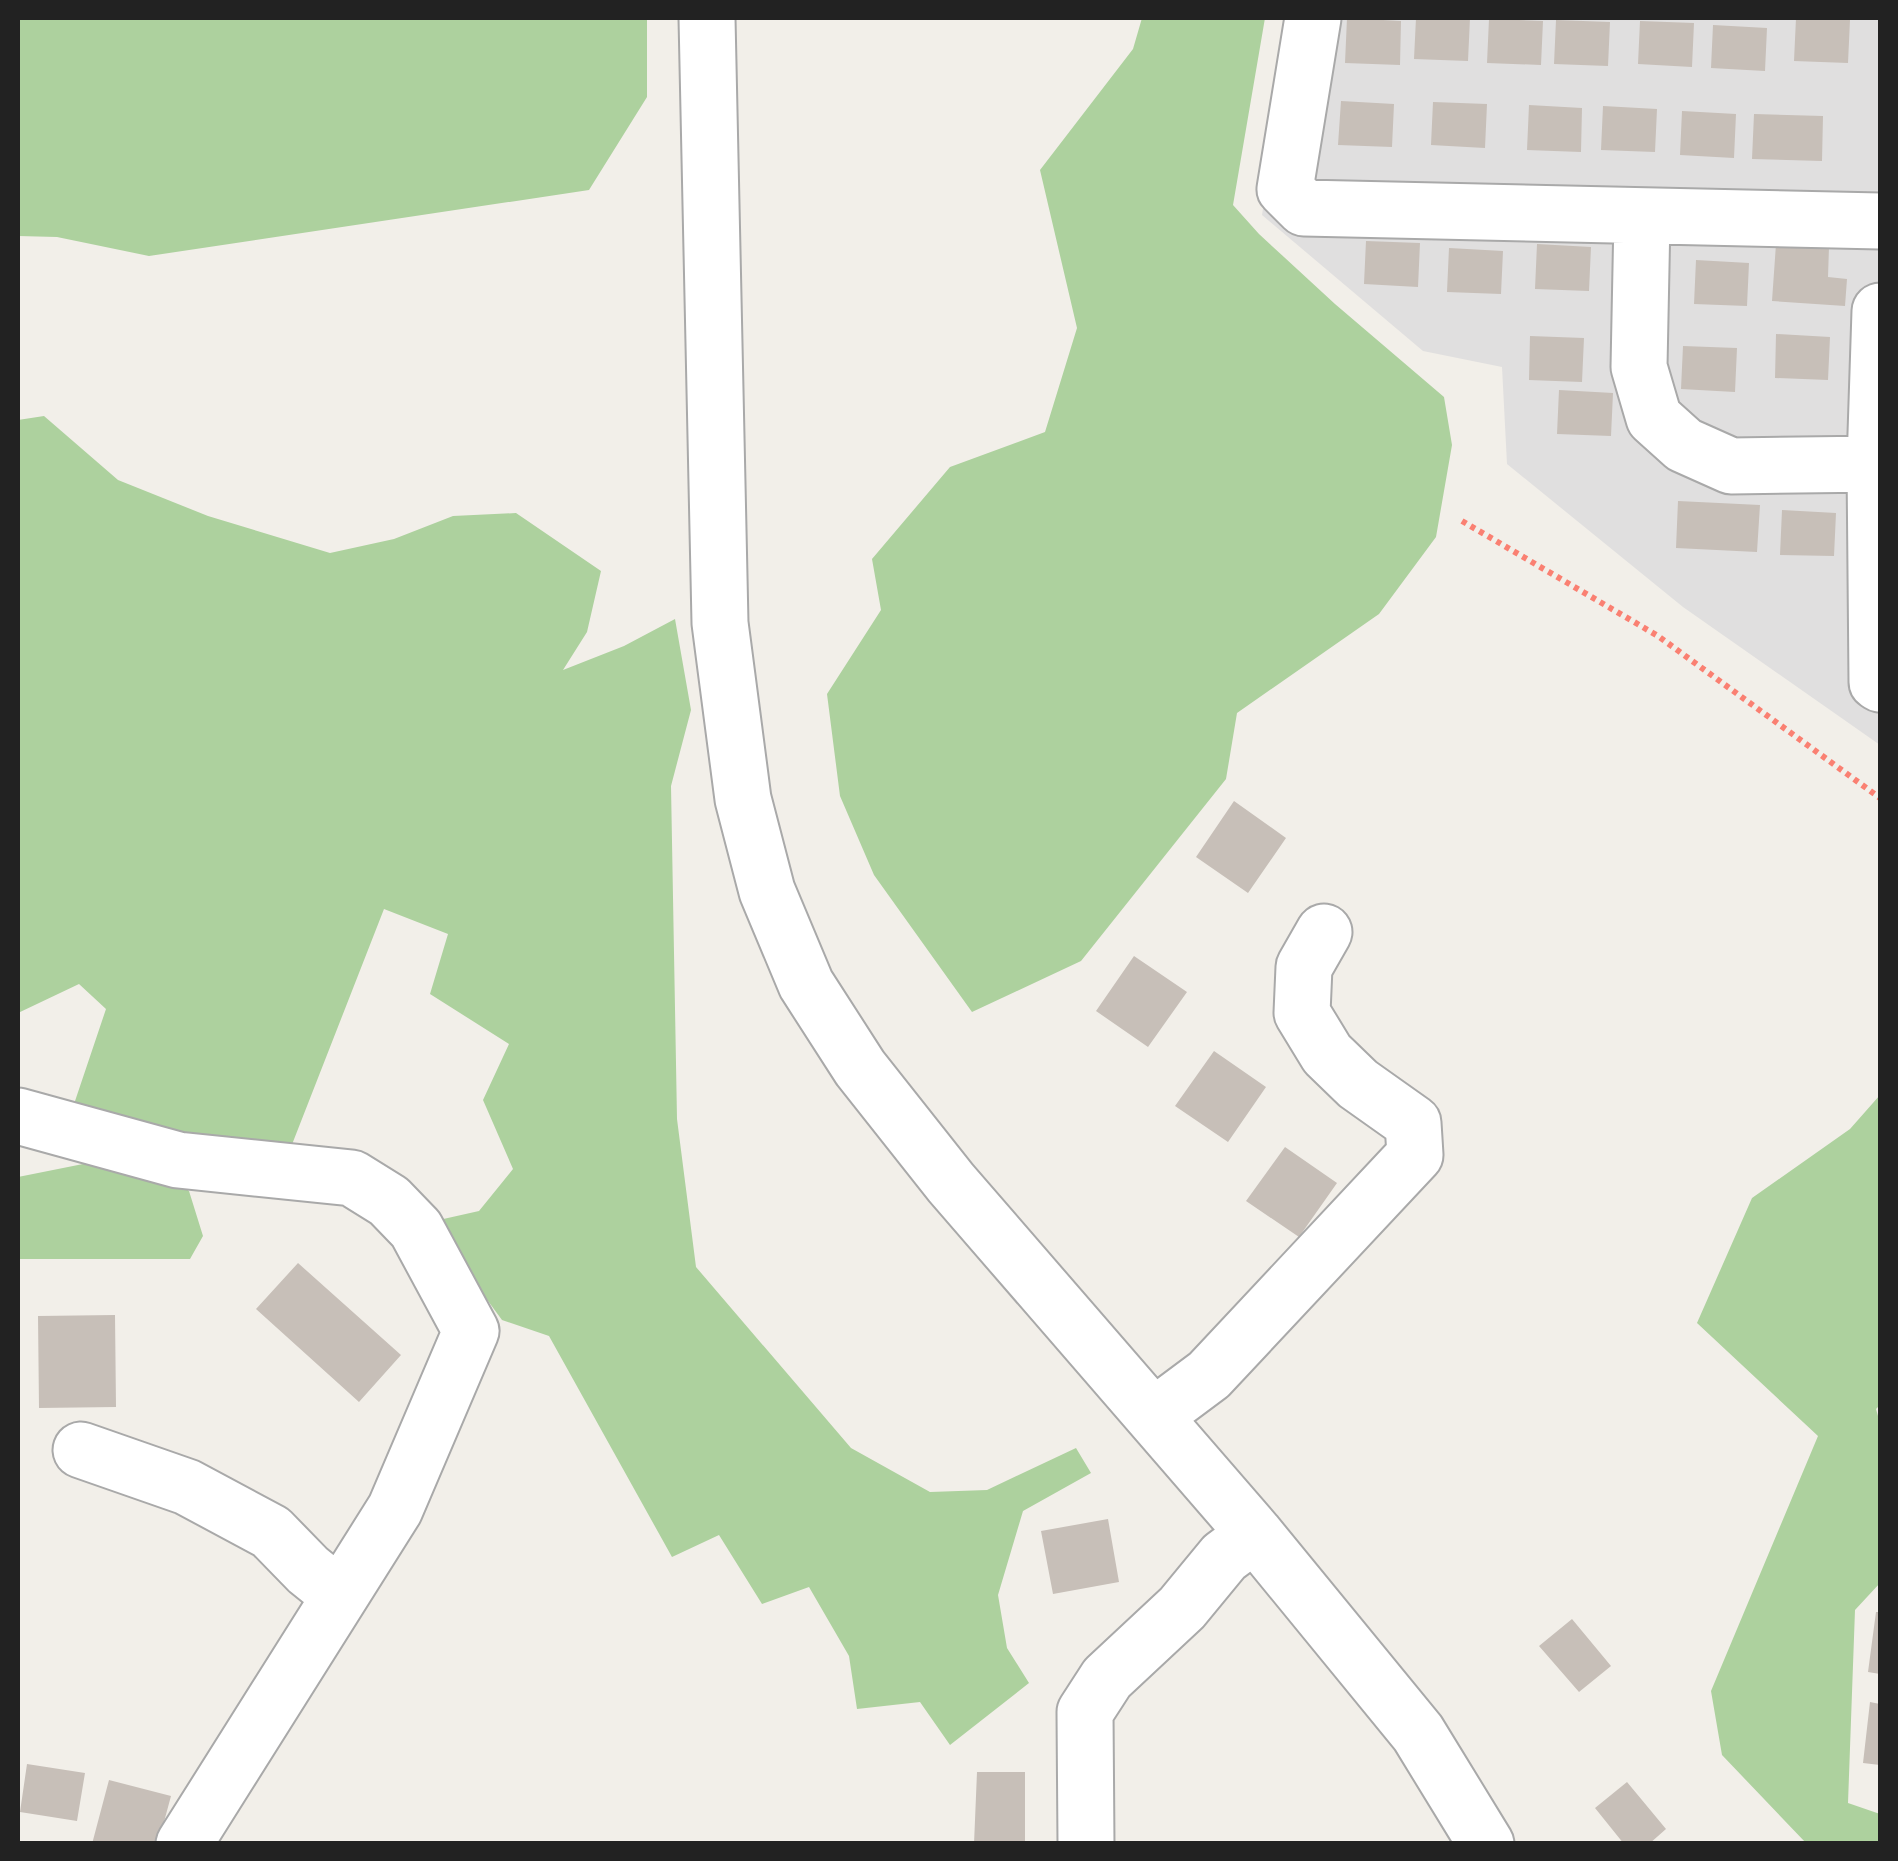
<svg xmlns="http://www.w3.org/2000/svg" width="1898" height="1861" font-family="Signika,sans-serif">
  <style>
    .residential { fill: #e0dfdf }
    .forest { fill: #add19e }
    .building { fill: #c7bfb8 }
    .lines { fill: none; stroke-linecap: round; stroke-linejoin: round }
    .minor-casing { stroke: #a9a9a9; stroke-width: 59 }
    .path { stroke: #fa8072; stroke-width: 6; stroke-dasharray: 5 5; stroke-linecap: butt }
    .minor { stroke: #fff; stroke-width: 55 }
  </style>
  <rect width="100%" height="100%" fill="#f2efe9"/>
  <path class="residential" d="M1292 18H1880V745L1683 607 1507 464 1502 367 1423 351 1262 215Z"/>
  <path class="forest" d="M18 18H647V97L589 190 149 256 57 237 18 236Z
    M1142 18H1265L1233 205 1259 234 1335 304 1444 397 1452 445 1436 537 1379 614 1237 713 1226 779 1081 961 972 1012 874 875 840 796 827 694 881 610 872 559 950 467 1045 432 1077 328 1040 170 1133 49Z
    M44 416 118 480 208 516 330 553 394 539 453 516 516 513 601 571 587 632 563 670 624 646 675 619 691 710 671 786 677 1119 696 1267 851 1448 930 1492 987 1490 1076 1448 1091 1473 1023 1511 998 1595 1007 1648 1029 1683 950 1745 920 1702 857 1709 849 1656 809 1587 762 1604 719 1535 672 1557 549 1336 502 1320 430 1222 479 1211 513 1169 483 1100 509 1044 430 994 448 934 384 909 291 1147 246 1158 73 1107 106 1009 79 984 18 1013V420Z
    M1880 1095V1405L1876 1409 1880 1423V1583L1855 1610 1848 1803 1880 1814V1843H1806L1722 1755 1711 1691 1818 1436 1697 1323 1752 1198 1850 1129Z
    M103 1160 156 1166 189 1191 203 1236 190 1259H18V1177Z"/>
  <path class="building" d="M1347 18 1401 21 1400 65 1345 63Z
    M1416 18H1470L1468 61 1414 59Z
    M1796 18 1850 20 1848 63 1794 61Z
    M1489 19 1543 21 1541 65 1487 63Z
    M1556 20 1610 22 1608 66 1554 64Z
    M1640 21 1694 23 1692 67 1638 64Z
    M1713 25 1767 28 1765 71 1711 68Z
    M1341 101 1394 104 1392 147 1338 145Z
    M1433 102 1487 104 1485 148 1431 145Z
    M1529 105 1582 108 1581 152 1527 150Z
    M1603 106 1657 109 1655 152 1601 150Z
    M1682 111 1736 114 1734 158 1680 155Z
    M1754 114 1823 116 1822 161 1752 159Z
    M1366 241 1420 243 1418 287 1364 284Z
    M1537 244 1591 247 1589 291 1535 289Z
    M1776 244 1829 247 1828 277 1847 279 1845 306 1772 301Z
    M1449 248 1503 251 1501 294 1447 292Z
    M1696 260 1749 263 1747 306 1694 304Z
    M1776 334 1830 337 1828 380 1775 378Z
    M1530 336 1584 338 1582 382 1529 380Z
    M1683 346 1737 348 1735 392 1681 389Z
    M1559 390 1613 393 1611 436 1557 434Z
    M1678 501 1760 505 1757 552 1676 548Z
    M1782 510 1836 513 1834 556 1780 555Z
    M1234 801 1286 838 1248 893 1196 857Z
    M1134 956 1187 992 1148 1047 1096 1011Z
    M1214 1051 1266 1087 1228 1142 1175 1106Z
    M1285 1147 1337 1183 1299 1237 1246 1201Z
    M298 1263 401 1355 359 1402 256 1309Z
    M115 1315 116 1407 39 1408 38 1316Z
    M1108 1519 1119 1582 1053 1594 1041 1531Z
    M1876 1612H1880V1674L1868 1672Z
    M1572 1619 1611 1666 1579 1692 1539 1646Z
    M1870 1702 1880 1704V1765L1863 1763Z
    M27 1764 85 1773 77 1821 20 1812Z
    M977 1772H1025V1844H974Z
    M109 1780 171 1796 158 1844H92Z
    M1627 1782 1666 1829 1649 1844H1624L1595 1808Z"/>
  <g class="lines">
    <defs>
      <path id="minor" d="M707 18 720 623 743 799 767 891 806 984 860 1068 951 1183 1255 1534 1418 1733 1486 1844
        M1313 18 1285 189 1304 208 1880 221
        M1642 218 1639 367 1654 418 1684 445 1731 466 1880 464
        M1880 311 1875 464 1877 682 1880 684
        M18 1116 178 1160 352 1178 389 1201 416 1229 471 1331 395 1509 184 1844
        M1154 1416 1209 1375 1415 1155 1413 1123 1358 1084 1327 1054 1302 1013 1304 967 1324 932
        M81 1450 187 1487 271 1532 308 1570 339 1595
        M1086 1844 1085 1712 1107 1678 1182 1608 1224 1557 1255 1534"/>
    </defs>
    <use href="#minor" class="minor-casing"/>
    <path class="path" d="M1462 521 1658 636 1880 798"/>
    <use href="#minor" class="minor"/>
  </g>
  <rect width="1898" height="1861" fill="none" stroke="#222222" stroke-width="40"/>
</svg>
